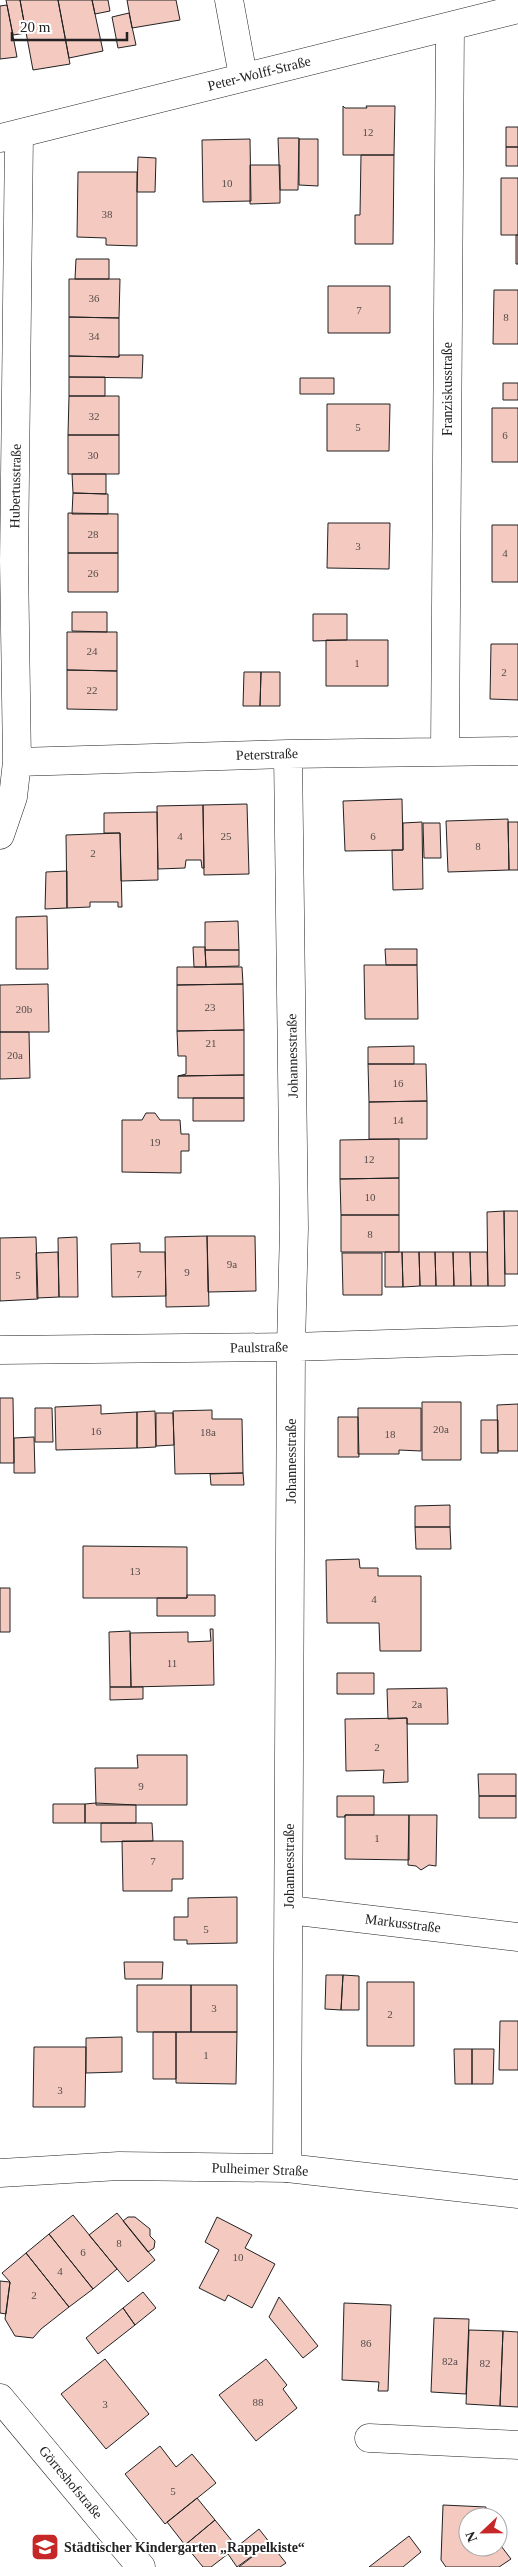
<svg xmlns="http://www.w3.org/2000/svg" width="518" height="2567" font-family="'Times New Roman',serif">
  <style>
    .building { fill: #f3c9c0; stroke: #222 }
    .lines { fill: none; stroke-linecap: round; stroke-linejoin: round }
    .minor-casing { stroke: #222; stroke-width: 29 }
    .major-casing { stroke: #222; stroke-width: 29 }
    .minor { stroke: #fff; stroke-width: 28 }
    .major { stroke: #fff; stroke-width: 28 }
    .labels { text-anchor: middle; stroke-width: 4; stroke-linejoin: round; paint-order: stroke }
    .number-label { font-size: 11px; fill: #564c4a }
    .street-label { font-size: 14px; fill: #222; stroke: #fff }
    .poi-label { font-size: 14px; font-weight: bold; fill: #222; stroke: #fff; text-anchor: start }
  </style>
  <rect width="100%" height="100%" fill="#fff"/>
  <path class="building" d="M6 0H20L26 33 13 35Z
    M20 0H58L70 64 33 70Z
    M58 0H92L103 51 69 58Z
    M92 0H108L110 11 95 14Z
    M127 0H176L180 20 132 28Z
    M7 5 17 57 0 59V6Z
    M129 13 136 45 118 48 112 17Z
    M343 106 345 108H367L366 106H395L394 155H343Z
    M506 127H518V147H506Z
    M278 138H299L298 190H280Z
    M250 139 251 201 203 202 202 140Z
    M299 139H318V186L299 185Z
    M506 147H518V166H506Z
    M361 155H394L393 244H355V215H360Z
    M138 157 156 158 155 192H137Z
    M250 165H280V203L250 204Z
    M78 172H137V246L106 245V238L77 237Z
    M501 178H518V235H501Z
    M516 235H518V264H516Z
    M76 259H109V279H75Z
    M69 279H120L119 318 69 317Z
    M328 286H390V333H328Z
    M494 290H518V344H493Z
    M69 317 119 318V357L69 356Z
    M119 355H143L142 378 69 377V356L119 357Z
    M69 377H105V396H69Z
    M300 378H334V394H300Z
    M503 383H518V400H503Z
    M69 396H119V435H68Z
    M327 404H390L389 451H327Z
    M492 408H518V462H492Z
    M68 435H119V474H68Z
    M72 474H106V494L73 493Z
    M73 493 108 494V514H72Z
    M68 513 118 514V553H68Z
    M328 523H390L389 569 327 568Z
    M492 525H518V582H492Z
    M68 553H118V592H68Z
    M72 612H107V632L72 631Z
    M313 614H347V640L313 641Z
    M67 632H117V671L67 670Z
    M326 640H388V686H326Z
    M491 644H518V700L490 699Z
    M67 670 117 671V710L67 709Z
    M244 672H261L260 706H243Z
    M261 672H280V706H260Z
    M402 799 403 850 345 851 343 801Z
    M247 804 249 874 204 875 203 805Z
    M203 805 204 868H202L201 860H186L185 868 158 869 157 806Z
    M157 812 158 880 121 881 120 833H104V813Z
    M508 819 509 870 448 872 446 821Z
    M422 822 423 889 393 890 392 850H403V823Z
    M508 822H518V870H509Z
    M423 823H440L441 858H424Z
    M120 833 122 907H118V902H90V907L67 908 66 835Z
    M67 871V908L45 909 46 872Z
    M47 916 48 969H16V917Z
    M238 921 239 950H205V922Z
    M193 947H205L206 967H194Z
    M385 949H417V965H386Z
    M205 950H239V966L206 967Z
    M364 965H417L418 1019H365Z
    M177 967H242L243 984 177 985Z
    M48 984 49 1032H0V985Z
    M243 984 244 1030 177 1031V985Z
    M244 1030V1075L178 1076 186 1074V1056H178L177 1031Z
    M0 1032H29L30 1078 0 1079Z
    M414 1046V1064H368V1047Z
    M368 1064H426L427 1101 369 1102Z
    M244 1075V1098H178V1076Z
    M193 1098H244V1121H193Z
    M427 1101V1139H369V1102Z
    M146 1113H155L160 1120H180L181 1134H189V1151H181V1173L122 1172V1120H142Z
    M399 1139V1178L340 1179V1140Z
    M399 1178V1215H341L340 1179Z
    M504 1211 505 1286H488L487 1212Z
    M504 1211H518V1274H505Z
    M341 1215H399V1252H341Z
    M207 1236 209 1306 166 1307 165 1237Z
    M207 1236H255L256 1291 208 1292Z
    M36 1237 38 1299 0 1301V1238Z
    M77 1237 78 1297H59L58 1238Z
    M140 1243V1252H165L166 1296 112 1297 111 1244Z
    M58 1252 59 1297 37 1298 36 1253Z
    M385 1252H402L403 1287H385Z
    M402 1252H419L420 1286 403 1287Z
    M419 1252H435L436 1286H420Z
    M435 1252H453L454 1286H436Z
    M453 1252H470L471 1286H454Z
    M470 1252H487L488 1286H471Z
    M342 1253H382V1295H343Z
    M0 1398H13L14 1463H0Z
    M422 1402H461V1460H422Z
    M518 1404V1451H498L497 1405Z
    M101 1405V1414L137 1412V1448L56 1450 55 1407Z
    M35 1408H52L53 1442H35Z
    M358 1408H421V1451L399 1450V1454H358Z
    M212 1410V1419H242L243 1473 175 1474 173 1411Z
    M155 1411 156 1447 137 1448V1412Z
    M156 1413H173L174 1445 156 1446Z
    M338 1417H358L359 1457H338Z
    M481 1420H498V1453H481Z
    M34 1437 35 1473H14V1438Z
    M243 1473 244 1485H211L210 1474Z
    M450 1505V1527H415V1506Z
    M415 1527H450L451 1549H416Z
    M83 1546 187 1547V1598H83Z
    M359 1559 360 1568H378V1576H421V1651H380L379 1623H327L326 1560Z
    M0 1588H10V1632H0Z
    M187 1595H215V1616H157V1598H187Z
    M210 1629H213L214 1685 131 1687 130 1633 188 1632V1642L211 1641Z
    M130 1631 131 1687H110L109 1632Z
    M337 1673H374V1694H337Z
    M110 1687H143V1699L110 1700Z
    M447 1688 448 1724H407V1718L388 1719 387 1689Z
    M407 1718 408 1782 383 1783 384 1770 346 1771 345 1719Z
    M137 1755H187V1805H96L95 1768H138Z
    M478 1774H516V1796H479Z
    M337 1796H374V1815H345V1817H337Z
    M479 1796H516V1818H479Z
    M96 1803 136 1805V1823H85V1804Z
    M53 1804H85V1823H53Z
    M345 1815H409V1860L345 1859Z
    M409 1815H437L436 1866 429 1865 421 1870 416 1866 408 1865Z
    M101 1823H152L153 1841 101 1842Z
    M122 1841H183V1879H172V1891H123Z
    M237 1897V1943L187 1944V1940H174V1917H188V1898Z
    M124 1962H163L162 1979H125Z
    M326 1975H343L341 2010 325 2009Z
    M343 1975 359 1976V2010H341Z
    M367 1982H414V2046H367Z
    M137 1985H191V2032H137Z
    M191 1985H237V2032H191Z
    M500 2021H518V2070H499Z
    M153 2032H176V2079H153Z
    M176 2032H237L236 2084 176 2083Z
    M122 2037V2072L86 2073V2038Z
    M34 2047H86L85 2107H33Z
    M454 2049H472V2084H455Z
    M472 2049H494L493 2084H472Z
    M117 2213 155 2260 128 2282 89 2235Z
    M73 2215 117 2269 93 2289 49 2234Z
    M128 2217H135L150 2229V2236L155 2241 154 2248 148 2252 123 2221Z
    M217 2217 252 2235 245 2248 275 2264 252 2308 228 2295 225 2301 199 2288 219 2250 205 2242Z
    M49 2234 93 2289 69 2307 26 2253Z
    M26 2253 69 2307 41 2329 33 2338 15 2336 5 2319 10 2282 2 2273Z
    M0 2281 10 2282 6 2314 0 2313Z
    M143 2292 156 2308 135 2325 123 2308Z
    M279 2297 318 2346 303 2358 269 2317Z
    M344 2303 391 2305 388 2391H378L379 2382 342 2380Z
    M123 2308 135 2325 98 2354 86 2338Z
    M434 2318 469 2319 466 2394 431 2392Z
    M469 2330 503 2331 500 2406 466 2404Z
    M503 2331 518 2332V2407L500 2406Z
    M105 2359 149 2414 106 2449 61 2394Z
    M266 2359 287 2385 283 2389 297 2408 256 2441 219 2395Z
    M160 2446 176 2467 192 2454 216 2483 165 2524 125 2474Z
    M197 2498 215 2520 185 2545 167 2522Z
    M443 2505 486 2507 485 2517H468V2547H498V2542L511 2559 499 2567H446L441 2560Z
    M215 2520 237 2547 211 2567H203L185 2545Z
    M259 2529 270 2543 237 2567 228 2554Z
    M409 2536 421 2552 403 2567H369Z
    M270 2543 286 2563 280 2567H239Z"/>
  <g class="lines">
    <defs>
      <path id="minor" d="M229 0 243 76
        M1 138 518 9
        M445 751 450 27
        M17 762 288 754 518 751
        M0 835 13 797 17 762 14 561 19 135
        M0 1350 291 1347 518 1340
        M289 1910 518 1937
        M287 2168 291 1347 294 1228 288 754
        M0 2398 141 2567
        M369 2438 518 2445"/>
      <path id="major" d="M0 2173 119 2166 287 2168 518 2194"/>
    </defs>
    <use href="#minor" class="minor-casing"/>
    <use href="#major" class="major-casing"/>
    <use href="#minor" class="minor"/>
    <use href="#major" class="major"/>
  </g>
  <defs>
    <symbol id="school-square" viewBox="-11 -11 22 22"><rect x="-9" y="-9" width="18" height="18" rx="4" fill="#c62828" stroke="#fff"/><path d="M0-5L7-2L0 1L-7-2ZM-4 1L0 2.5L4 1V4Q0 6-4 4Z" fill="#fff"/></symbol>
  </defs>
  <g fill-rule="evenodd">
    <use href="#school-square" x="29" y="2531" width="32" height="32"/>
  </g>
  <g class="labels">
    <g class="number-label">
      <text x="368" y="136">12</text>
      <text x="227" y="187">10</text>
      <text x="107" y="218">38</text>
      <text x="94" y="302">36</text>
      <text x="359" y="314">7</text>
      <text x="506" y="321">8</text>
      <text x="94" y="340">34</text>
      <text x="94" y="420">32</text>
      <text x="358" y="431">5</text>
      <text x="505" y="439">6</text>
      <text x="93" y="459">30</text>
      <text x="93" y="538">28</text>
      <text x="358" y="550">3</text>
      <text x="505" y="557">4</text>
      <text x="93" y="577">26</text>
      <text x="92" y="655">24</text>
      <text x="357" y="667">1</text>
      <text x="504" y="676">2</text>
      <text x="92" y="694">22</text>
      <text x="180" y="840">4</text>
      <text x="226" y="840">25</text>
      <text x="373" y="840">6</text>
      <text x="478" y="850">8</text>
      <text x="93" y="857">2</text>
      <text x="210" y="1011">23</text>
      <text x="24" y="1013">20b</text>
      <text x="211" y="1047">21</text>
      <text x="15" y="1059">20a</text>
      <text x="398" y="1087">16</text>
      <text x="398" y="1124">14</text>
      <text x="155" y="1146">19</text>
      <text x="369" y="1163">12</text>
      <text x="370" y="1201">10</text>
      <text x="370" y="1238">8</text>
      <text x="232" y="1268">9a</text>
      <text x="187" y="1276">9</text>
      <text x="139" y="1278">7</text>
      <text x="18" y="1279">5</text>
      <text x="441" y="1433">20a</text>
      <text x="96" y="1435">16</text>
      <text x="208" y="1436">18a</text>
      <text x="390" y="1438">18</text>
      <text x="135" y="1575">13</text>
      <text x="374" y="1603">4</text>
      <text x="172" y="1667">11</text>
      <text x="417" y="1708">2a</text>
      <text x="377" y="1751">2</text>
      <text x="141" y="1790">9</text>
      <text x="377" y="1842">1</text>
      <text x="153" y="1865">7</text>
      <text x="206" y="1933">5</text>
      <text x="214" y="2012">3</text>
      <text x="390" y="2018">2</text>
      <text x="206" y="2059">1</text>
      <text x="60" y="2094">3</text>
      <text x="119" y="2247">8</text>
      <text x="83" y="2256">6</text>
      <text x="238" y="2261">10</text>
      <text x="60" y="2275">4</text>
      <text x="34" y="2299">2</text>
      <text x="366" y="2347">86</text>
      <text x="450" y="2365">82a</text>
      <text x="485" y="2367">82</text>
      <text x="258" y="2406">88</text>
      <text x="105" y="2408">3</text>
      <text x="173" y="2495">5</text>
    </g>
    <g class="street-label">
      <text transform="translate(259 73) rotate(-14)" y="5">Peter-Wolff-Straße</text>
      <text transform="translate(447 389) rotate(-90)" y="5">Franziskusstraße</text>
      <text transform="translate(15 486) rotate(-89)" y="5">Hubertusstraße</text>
      <text transform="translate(267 754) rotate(-2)" y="5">Peterstraße</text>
      <text transform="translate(292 1056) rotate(-91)" y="5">Johannesstraße</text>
      <text transform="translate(259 1347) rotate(-1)" y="5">Paulstraße</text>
      <text transform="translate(291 1461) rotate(-90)" y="5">Johannesstraße</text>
      <text transform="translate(289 1866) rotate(-90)" y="5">Johannesstraße</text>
      <text transform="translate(403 1923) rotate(7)" y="5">Markusstraße</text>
      <text transform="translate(260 2169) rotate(2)" y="5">Pulheimer Straße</text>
      <text transform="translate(71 2482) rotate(50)" y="5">Görreshofstraße</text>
    </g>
    <g class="poi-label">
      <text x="64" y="2552">Städtischer Kindergarten „Rappelkiste“</text>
    </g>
  </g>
  <g transform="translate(483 2532) rotate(248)"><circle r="24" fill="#ffffff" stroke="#a7a7a7"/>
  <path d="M0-4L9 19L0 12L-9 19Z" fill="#c62828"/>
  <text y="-8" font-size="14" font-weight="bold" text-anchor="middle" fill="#222222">N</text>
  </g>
  <path d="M12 32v8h115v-8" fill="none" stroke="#222222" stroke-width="2.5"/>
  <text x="20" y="32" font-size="15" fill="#222222" stroke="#ffffff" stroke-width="4" paint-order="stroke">20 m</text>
</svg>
